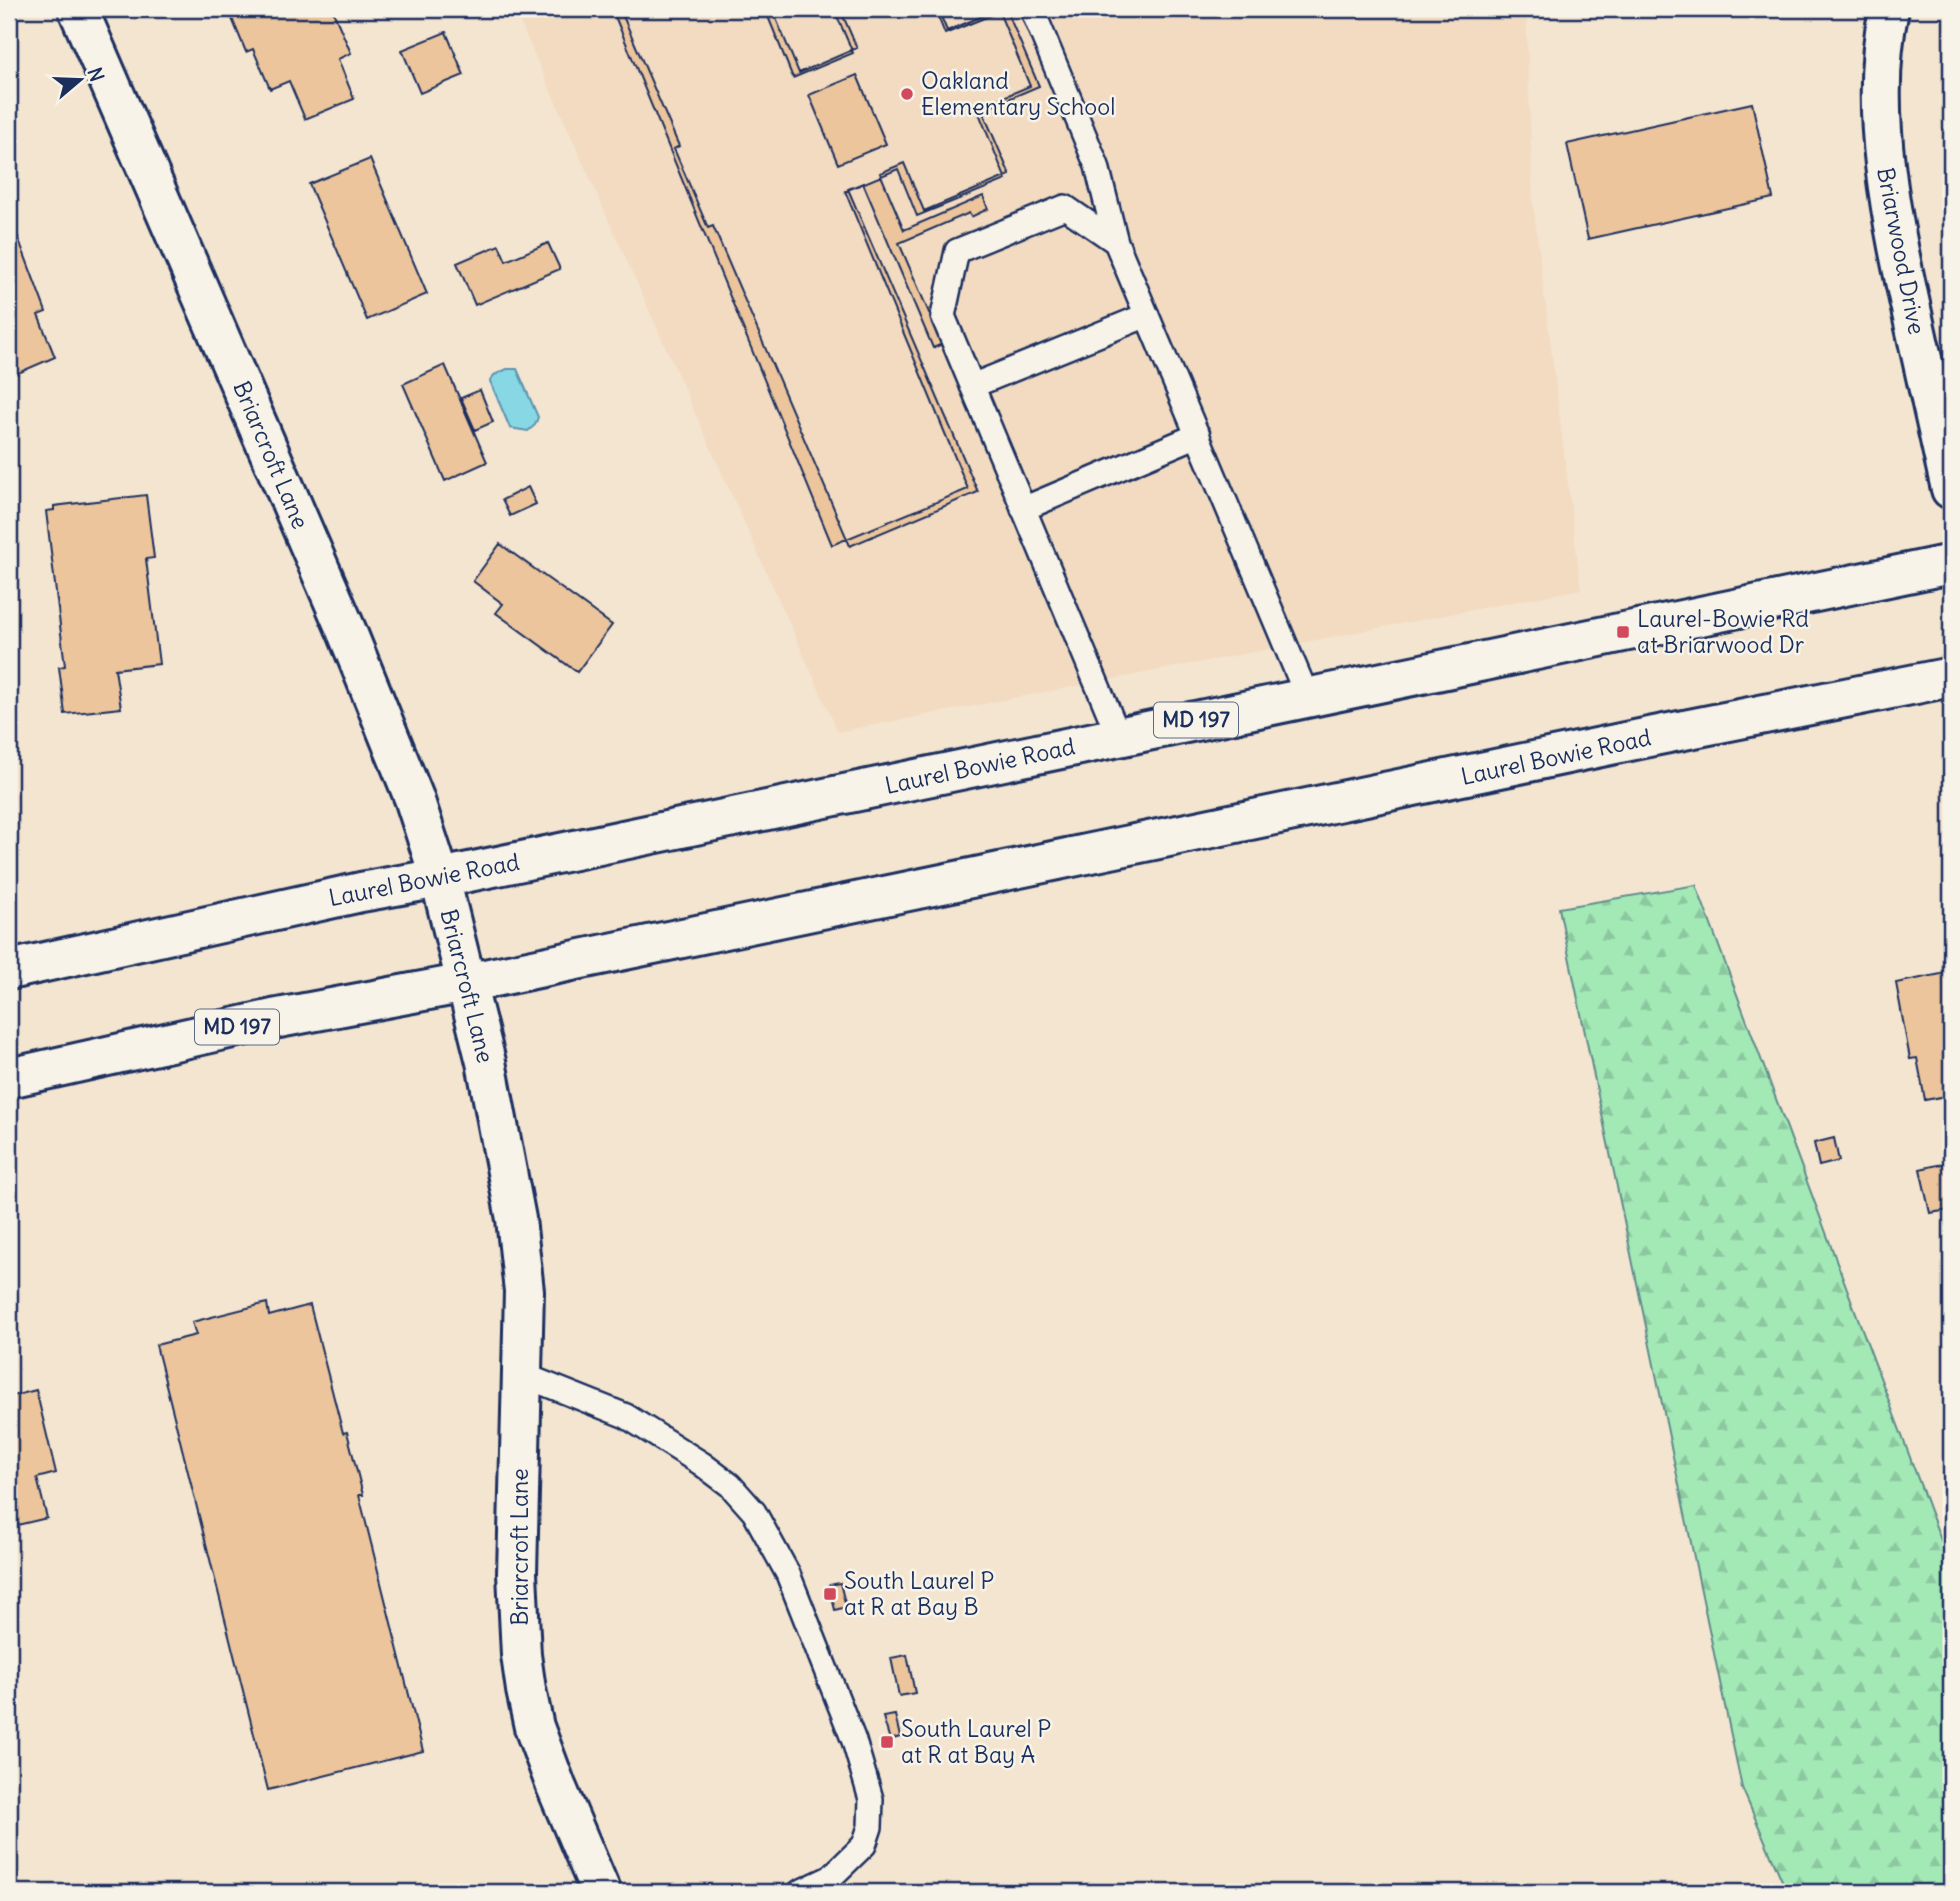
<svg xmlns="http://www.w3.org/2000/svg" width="1960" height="1901" font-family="Delius,sans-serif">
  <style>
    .built { fill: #f2dbc1 }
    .forest { fill: url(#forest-firs); stroke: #5f8c8a; stroke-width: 2 }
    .water { fill: #88d7e5; stroke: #5c94af; stroke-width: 2 }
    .building { fill: #ecc59c; stroke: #1b2f5e; stroke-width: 2; fill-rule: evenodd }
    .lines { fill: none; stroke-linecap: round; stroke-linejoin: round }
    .service-casing { stroke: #1b2f5e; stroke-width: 28 }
    .minor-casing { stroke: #1b2f5e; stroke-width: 44 }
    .primary-casing { stroke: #1b2f5e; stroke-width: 44 }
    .service { stroke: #f7f3e8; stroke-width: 23 }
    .minor { stroke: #f7f3e8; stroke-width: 38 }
    .primary { stroke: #f7f3e8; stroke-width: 38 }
    .poi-dot { fill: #d1495b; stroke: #f7f3e8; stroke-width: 2.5 }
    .labels { text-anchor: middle; stroke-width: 5; stroke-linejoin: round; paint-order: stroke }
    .shield { fill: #f7f3e8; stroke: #5d6a87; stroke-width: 2 }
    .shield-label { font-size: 21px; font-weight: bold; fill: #1b2f5e }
    .poi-label { font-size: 23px; fill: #1b2f5e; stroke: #f7f3e8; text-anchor: start }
    .street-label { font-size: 23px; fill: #1b2f5e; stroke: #f7f3e8 }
  </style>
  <defs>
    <pattern id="forest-firs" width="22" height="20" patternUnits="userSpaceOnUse" patternTransform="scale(1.75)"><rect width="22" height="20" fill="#a3e9b6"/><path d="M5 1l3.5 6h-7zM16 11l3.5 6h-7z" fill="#8cc89f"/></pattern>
  </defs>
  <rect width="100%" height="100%" fill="#f4e5d1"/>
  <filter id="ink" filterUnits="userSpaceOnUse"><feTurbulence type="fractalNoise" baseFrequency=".0143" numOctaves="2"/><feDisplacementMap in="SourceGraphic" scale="14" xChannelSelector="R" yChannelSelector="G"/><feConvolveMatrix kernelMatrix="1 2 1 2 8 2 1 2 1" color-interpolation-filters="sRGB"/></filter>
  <g filter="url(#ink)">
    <path class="built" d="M514 9H1526L1533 202 1581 589 838 732Z"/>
    <path class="forest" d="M1696 885 1951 1567V1892H1787L1742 1788 1559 908Z"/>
    <path class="water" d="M507 369H517L538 417 535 425 528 431 510 428 490 381 494 375Z"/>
    <path class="building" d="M228 9H332L351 53 338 59 354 99 305 119 289 81 270 89 253 49 246 52Z
      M612 9H765L793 78 853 53 834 9H935L945 34 999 12 1030 86 977 108 1006 180 917 216 898 169 845 191 968 489 832 545Z
      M620 9H772L799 73 857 48 840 9H938L947 31 999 9H1006L1039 86 982 110 1010 175 924 211 904 163 880 173 904 230 983 196 988 209 971 217 969 213 899 243 936 329 945 343 933 348 863 183 848 189 978 492 850 546 713 226 708 228 674 149 679 146ZM857 75 886 144 838 164 809 95Z
      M446 32 464 75 420 93 402 50Z
      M1752 103 1773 198 1588 239 1567 144Z
      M370 159 427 294 367 320 309 184Z
      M13 224 46 312 38 315 55 357 9 377V226Z
      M548 243 560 269 475 305 457 263 499 245 506 261Z
      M445 365 487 462 445 481 403 384Z
      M480 390 493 422 475 430 461 398Z
      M528 487 536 504 510 516 502 500Z
      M146 495 154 558 146 559 159 664 115 669 121 708 65 714 59 667 65 666 46 511 54 510V506Z
      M500 544 612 625 577 672 496 613 503 604 473 581Z
      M1951 972V1095L1925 1100 1917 1058 1910 1059 1896 983Z
      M1834 1138 1839 1161 1819 1166 1814 1143Z
      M1951 1162V1221L1949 1210 1930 1213 1920 1169Z
      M267 1303 269 1316 310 1305 343 1433 347 1432 363 1495H359L423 1751 268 1790 156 1345 196 1335 192 1322Z
      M36 1390 56 1473 37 1478 47 1518 9 1527V1397Z
      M840 1583 846 1607 835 1610 829 1585Z
      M907 1655 915 1693 899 1696 891 1658Z
      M895 1715 900 1737 890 1740 883 1717Z"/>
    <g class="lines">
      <defs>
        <path id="service" d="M1032 9 1097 166 1116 242
          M972 386 1147 315
          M1023 509 1198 435
          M1119 737 943 316 957 251 1065 207 1116 242 1307 696
          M523 1375 626 1416 702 1464 730 1485 754 1512 788 1574 854 1741 871 1799 870 1827 864 1845 830 1878 800 1892"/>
        <path id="minor" d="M78 9 347 632 414 798 440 878 486 1062 516 1219 524 1291 517 1573 521 1655 526 1690 534 1727 556 1786 601 1892
          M1889 9C1867 111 1893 227 1915 327 1927 381 1939 435 1951 489"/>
        <path id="primary" d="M9 970 361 892 440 878C944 773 1447 666 1951 564
          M9 1078 273 1019 466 983 1654 736 1951 677"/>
      </defs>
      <use href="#service" class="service-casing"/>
      <use href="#minor" class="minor-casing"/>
      <use href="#primary" class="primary-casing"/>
      <use href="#service" class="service"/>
      <use href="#minor" class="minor"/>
      <use href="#primary" class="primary"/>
    </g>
  </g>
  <g class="poi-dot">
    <circle cx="907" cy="94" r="7"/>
    <rect x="1616" y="625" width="14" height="14" rx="3.5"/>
    <rect x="823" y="1587" width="14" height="14" rx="3.5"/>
    <rect x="880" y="1735" width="14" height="14" rx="3.5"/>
  </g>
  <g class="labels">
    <g class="shield">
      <rect x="1154" y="702.5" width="84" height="35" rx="5"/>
      <rect x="195" y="1009.5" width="84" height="35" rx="5"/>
    </g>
    <g class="shield-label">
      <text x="1196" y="727">MD 197</text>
      <text x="237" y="1034">MD 197</text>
    </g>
    <g class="poi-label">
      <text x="921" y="89">Oakland<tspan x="921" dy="26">Elementary School</tspan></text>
      <text x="1637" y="627">Laurel-Bowie Rd<tspan x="1637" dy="26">at Briarwood Dr</tspan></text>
      <text x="844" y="1589">South Laurel P<tspan x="844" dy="26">at R at Bay B</tspan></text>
      <text x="901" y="1737">South Laurel P<tspan x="901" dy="26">at R at Bay A</tspan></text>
    </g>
    <g class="street-label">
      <text transform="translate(1901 251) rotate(79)" y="8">Briarwood Drive</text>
      <text transform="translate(271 455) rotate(67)" y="8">Briarcroft Lane</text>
      <text transform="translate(1556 757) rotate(-12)" y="8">Laurel Bowie Road</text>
      <text transform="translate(980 766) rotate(-12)" y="8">Laurel Bowie Road</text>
      <text transform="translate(424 880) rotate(-11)" y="8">Laurel Bowie Road</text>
      <text transform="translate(467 986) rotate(76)" y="8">Briarcroft Lane</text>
      <text transform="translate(520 1547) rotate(-90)" y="8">Briarcroft Lane</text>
    </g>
  </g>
  <rect width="1960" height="1901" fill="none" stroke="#f7f3e8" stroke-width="35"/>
  <rect x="18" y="18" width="1925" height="1866" fill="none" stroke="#1b2f5e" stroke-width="2.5" filter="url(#ink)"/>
  <g transform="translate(80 80) rotate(71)" stroke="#f7f3e8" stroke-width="5" paint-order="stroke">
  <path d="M0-5L12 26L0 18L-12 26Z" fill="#1b2f5e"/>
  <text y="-10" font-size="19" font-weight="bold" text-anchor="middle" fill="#1b2f5e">N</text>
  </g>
</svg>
